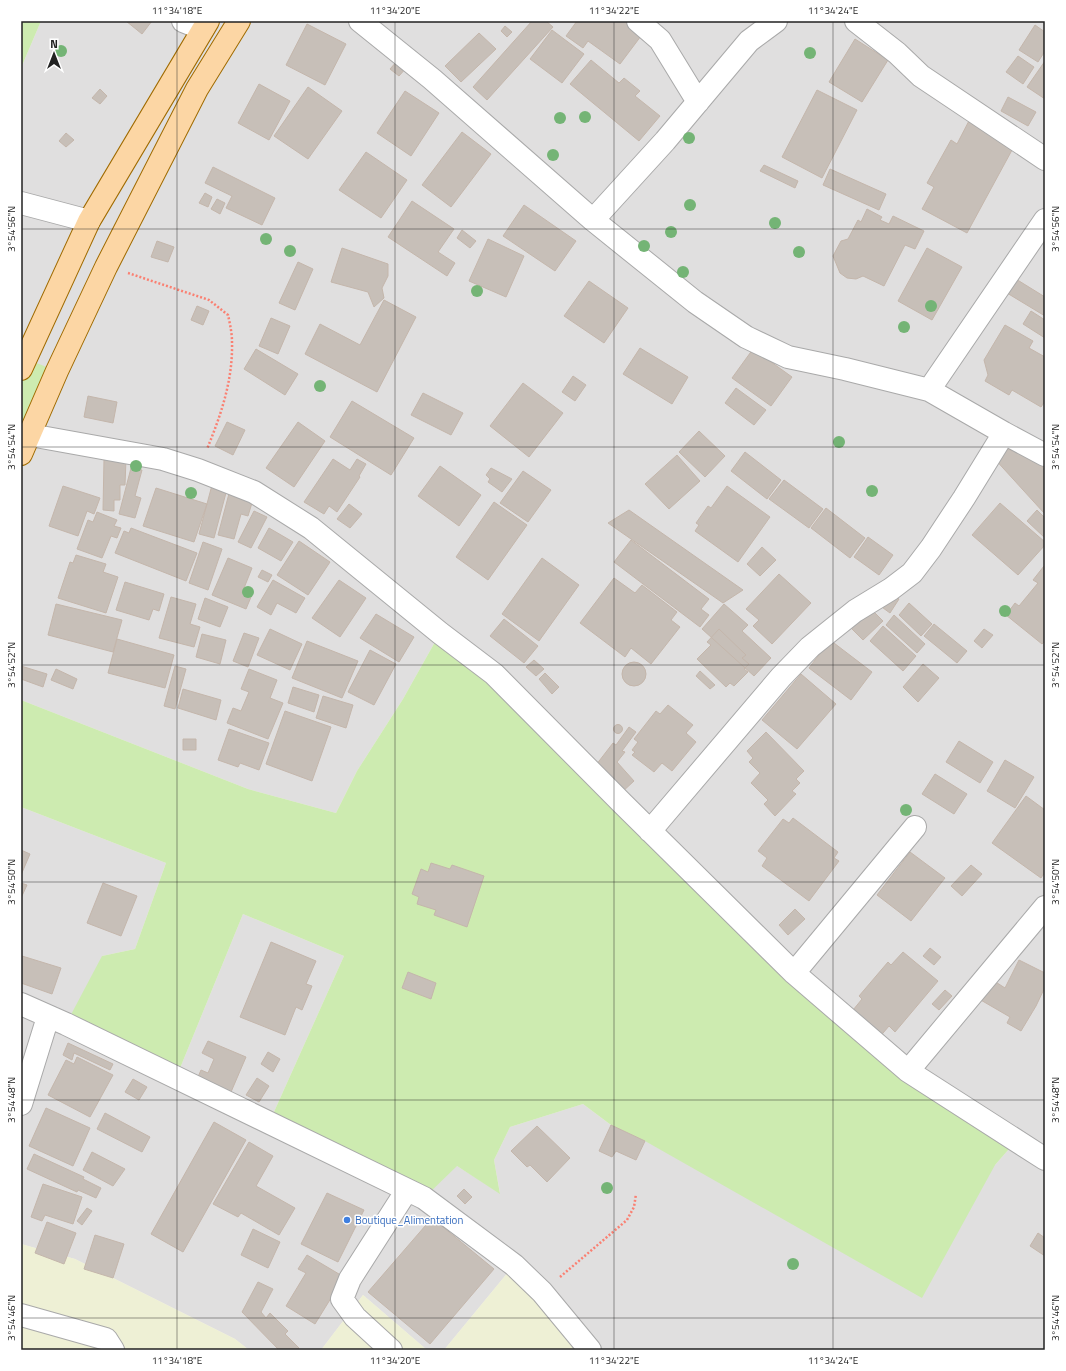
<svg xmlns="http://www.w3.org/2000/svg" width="1066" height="1371" font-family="'Titillium Web',sans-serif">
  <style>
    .residential { fill: #e0dfdf }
    .farmland { fill: #eef0d5 }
    .grass { fill: #cdebb0 }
    .building { fill: #c7bfb8; stroke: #c4b6ab }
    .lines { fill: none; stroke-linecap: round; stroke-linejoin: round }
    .minor-casing { stroke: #a9a9a9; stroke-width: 24 }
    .major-casing { stroke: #a06b00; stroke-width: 24 }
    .path { stroke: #fa8072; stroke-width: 2.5; stroke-dasharray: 2 2; stroke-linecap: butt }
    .minor { stroke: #fff; stroke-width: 22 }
    .major { stroke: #fcd6a4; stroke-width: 22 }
    .tree { fill: #74b475 }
    .ticks { fill: none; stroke: #222; stroke-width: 1; stroke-opacity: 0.45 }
    .shop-dot { fill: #3f7fe0; stroke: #fff; stroke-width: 1.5 }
    .labels { text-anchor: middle; stroke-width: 3; stroke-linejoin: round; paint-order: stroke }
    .shop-label { font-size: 11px; fill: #366cbe; stroke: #fff; text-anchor: start }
    .neatline { fill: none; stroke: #222; stroke-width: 1.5 }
    .ticks-label { font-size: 10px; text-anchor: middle; fill: #222 }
  </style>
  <rect width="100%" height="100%" fill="#f2efe9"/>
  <path class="residential" d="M41 21H1045V1350H590L514 1265 444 1350H427L363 1295 321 1350H249L235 1339 75 1259 21 1244V807L166 863 135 949 102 956 176 1078 243 914 344 956 269 1123 457 1166 500 1193 494 1160 510 1127 583 1104 611 1125 645 1141 995 1165 1016 1141 908 1071 440 633 403 699 357 771 336 813 248 789 21 700V68Z"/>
  <path class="farmland" d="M21 1244 75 1259 235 1339 249 1350H21Z
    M514 1265 590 1350H444Z
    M363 1295 427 1350H321Z"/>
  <path class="grass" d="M21 21H41L21 68Z
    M21 357 57 371 21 454Z
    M440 633 794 973 1016 1141 995 1165 922 1298 645 1141 611 1125 583 1104 510 1127 494 1160 500 1194 457 1166 424 1198 269 1123 344 956 243 914 176 1078 66 1024 102 956 135 949 166 863 21 807V700L248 789 336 813 357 771 403 699Z"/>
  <path class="building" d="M126 21H152L142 34Z
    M532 21H546L553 27 487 100 473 87Z
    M577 21H628L644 32 620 64 588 41 583 48 566 36Z
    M307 24 346 44 325 85 286 65Z
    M1035 25 1045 32V51L1038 62 1019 50Z
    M505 26 512 32 507 37 501 31Z
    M552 30 584 54 562 83 530 59Z
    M479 33 496 49 461 82 445 66Z
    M855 39 888 60 862 102 829 82Z
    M1018 56 1034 67 1023 84 1006 72Z
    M398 60 407 67 399 76 390 69Z
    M591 60 619 83 624 78 640 91 635 96 660 116 639 141 570 84Z
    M1045 61V99L1027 87Z
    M259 84 290 101 269 140 238 123Z
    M308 87 342 111 308 159 274 136Z
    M100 89 107 96 100 104 92 98Z
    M817 90 857 110 822 178 782 157Z
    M405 91 439 113 411 156 377 133Z
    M1008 97 1036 112 1028 126 1001 111Z
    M972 115 1018 139 967 233 922 209 934 187 927 183 951 140 957 144Z
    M462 132 491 154 451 207 422 185Z
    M66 133 74 140 66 147 59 141Z
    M366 152 407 180 381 218 339 190Z
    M764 165 798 181 795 188 760 171Z
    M213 167 275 198 262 225 226 208 232 196 205 183Z
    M830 169 886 194 879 210 823 185Z
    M205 193 212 197 208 207 199 203Z
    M217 199 225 203 220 214 211 209Z
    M412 201 454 229 438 252 455 263 447 276 388 237Z
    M524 205 576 241 555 271 503 236Z
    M867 209 882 217 880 220 889 224 893 216 924 231 915 249 905 245 884 286 863 276 856 279 847 278 840 273 833 256 841 241 848 239 858 220 861 222Z
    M462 230 476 241 470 248 457 238Z
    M488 239 524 256 506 297 469 281Z
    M157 241 174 247 168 262 151 257Z
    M342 248 388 264V276L382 288 384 298 374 307 368 292 331 282Z
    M927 248 962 267 932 320 898 301Z
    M298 262 313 269 295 310 279 303Z
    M1011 276 1045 297V316L1002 290Z
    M589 281 628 308 604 343 564 316Z
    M384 300 416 317 377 392 305 354 320 324 360 345Z
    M197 306 209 311 203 325 191 320Z
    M1031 311 1045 320V338L1023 324Z
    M271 318 290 326 278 354 259 346Z
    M1005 325 1033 341 1029 348 1045 357V401L1041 407 1012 390 1009 395 985 381 988 375 984 360Z
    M640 348 688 377 672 404 623 374Z
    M256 349 298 374 285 395 244 369Z
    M753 349 792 377 771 406 732 378Z
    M573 376 586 385 575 401 562 392Z
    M523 383 563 413 529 457 490 426Z
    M736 388 766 410 754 425 725 403Z
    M423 393 463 413 451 435 411 415Z
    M88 396 117 402 113 423 84 417Z
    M352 401 414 438 391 475 330 437Z
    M227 422 245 430 233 455 215 446Z
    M298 422 325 441 294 487 266 468Z
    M699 431 725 456 705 477 679 452Z
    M1000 444 1012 451 1015 444 1030 452 1045 470V511L1044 513 993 457Z
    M745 452 781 480 767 499 731 471Z
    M677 455 700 481 669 509 645 484Z
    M104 459H126L125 485H120V500H114V511L103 510Z
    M333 459 350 470 357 459 366 464 359 476 360 477 337 512 329 506 324 514 304 502Z
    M440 466 481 495 459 526 418 496Z
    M131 468 142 470 135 496 141 498 135 518 119 514Z
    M491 468 512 479 502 492 488 482 490 479 486 475Z
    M523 471 551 490 528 522 500 503Z
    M784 480 823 509 809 528 769 499Z
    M212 485 227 489 214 538 199 534Z
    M63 486 100 498 94 514 87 511 78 536 49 526Z
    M231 486 255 493 248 516 241 514 234 539 218 535Z
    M727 486 770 517 738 562 695 531 699 525 696 523 708 506 711 508Z
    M156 488 207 504 194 542 143 526Z
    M494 502 527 525 488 580 456 557Z
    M1000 503 1045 542V545L1018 575 972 535Z
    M349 504 362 514 350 528 337 519Z
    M826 508 865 538 850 558 811 528Z
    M629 510 743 590 723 603 608 523Z
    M1037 510 1045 518V538L1027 521Z
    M254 511 267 517 251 548 238 542Z
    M97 512 117 520 114 526 121 528 117 538 111 536 102 558 77 549 88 520 93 522Z
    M131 528 197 553 186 581 115 553 124 531 129 533Z
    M269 528 293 542 281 561 258 548Z
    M868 537 893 555 879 575 854 557Z
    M631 540 709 599 701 609 709 615 700 627 614 562Z
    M299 541 330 562 308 595 277 575Z
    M203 542 222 549 208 590 189 583Z
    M762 547 776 560 760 576 747 564Z
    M76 555 106 564 103 572 118 577 106 613 58 598 70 562 73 563Z
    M228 558 252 568 242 593 251 597 246 609 212 595Z
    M542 558 579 585 539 641 502 614Z
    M1044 566 1045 641 1042 644 1006 615 1015 603 1019 606 1038 583 1033 580Z
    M262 570 272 575 268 582 258 577Z
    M779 574 811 603 772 644 753 626 759 620 746 609Z
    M614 578 635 593 642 585 677 612 671 620 680 627 651 664 631 648 625 657 580 623Z
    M273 580 305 598 296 613 277 603 271 615 257 607Z
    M339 580 366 598 340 637 312 618Z
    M125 582 164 594 159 611 153 609 149 620 116 610Z
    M889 591 899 599 890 613 879 605Z
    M171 597 196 604 190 624 200 627 194 647 159 638Z
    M205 598 228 607 220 627 198 619Z
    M909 603 932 624 921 636 899 615Z
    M56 604 122 620 113 652 48 635Z
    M724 604 748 625 742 631 771 658 754 676 702 629Z
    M870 608 883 621 863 640 850 627Z
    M376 614 414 637 399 662 360 638Z
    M894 615 925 644 917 653 886 625Z
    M504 619 538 646 524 663 490 636Z
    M934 624 967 651 957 663 924 636Z
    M883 626 916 656 903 671 870 641Z
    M270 629 302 644 290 670 257 655Z
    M719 629 746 655 742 658 749 664 744 669 748 672 734 686 730 683 726 687 697 659 711 645 707 642Z
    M984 629 993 635 982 648 974 641Z
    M244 633 259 638 248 667 233 661Z
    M202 634 226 640 220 664 196 657Z
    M117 639 174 655 165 688 108 673Z
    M830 640 872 672 851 700 809 668Z
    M307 641 358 661 342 698 292 678Z
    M370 650 396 664 374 705 348 692Z
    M534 660 544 669 536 676 526 667Z
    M622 674a12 12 0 1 1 24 0a12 12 0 1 1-24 0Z
    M923 664 939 678 918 702 903 687Z
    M21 666 47 674 43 687 21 679Z
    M175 666 186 669 175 709 164 706Z
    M56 669 77 679 73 689 51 680Z
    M249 669 277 680 270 698 283 703 268 739 227 723 233 708 241 711 249 692 241 689Z
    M700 671 715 685 710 689 696 676Z
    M545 673 559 687 552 694 539 679Z
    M801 674 836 704 797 749 762 720Z
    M293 687 319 695 314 712 288 703Z
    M183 689 221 700 216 720 178 708Z
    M323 696 353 705 346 728 316 718Z
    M668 705 693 725 686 733 696 742 672 771 662 763 654 772 632 755 635 752 632 750 638 742 634 739 656 711 660 714Z
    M285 711 331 727 312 781 266 764Z
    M613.5 729a4.5 4.5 0 1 1 9 0a4.5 4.5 0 1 1-9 0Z
    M629 727 636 732 622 751 625 752 617 762 634 781 621 793 596 765 613 743 616 745Z
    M229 729 269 743 259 770 240 763 238 767 218 760Z
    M766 732 804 771 796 779 800 783 792 791 796 794 775 816 764 804 768 800 751 783 760 773 749 762 753 758 747 751Z
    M183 739H196V750H183Z
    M959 741 993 762 980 783 946 762Z
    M1005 760 1034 777 1015 808 987 791Z
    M935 774 967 794 954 814 922 794Z
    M1026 796 1045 810V872L1041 878 992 843Z
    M793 818 838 852 834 858 839 861 809 901 762 866 767 858 758 851 783 819 789 823Z
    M21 850 30 854 21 875Z
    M910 852 945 878 911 921 877 895Z
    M431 863 450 869 452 865 484 876 467 927 434 915 436 910 417 904 419 897 412 894 421 869 428 872Z
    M971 865 982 874 962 896 951 886Z
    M21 883 27 885 21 898Z
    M103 883 137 896 121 936 87 923Z
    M795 909 805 919 788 935 779 925Z
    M271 942 316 961 306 984 312 986 302 1010 296 1007 285 1035 240 1017Z
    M930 948 941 957 934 965 923 956Z
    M903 952 938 981 895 1032 889 1026 878 1039 849 1015 862 999 859 996 888 962 891 965Z
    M22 956 61 968 52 994 21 983V960Z
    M1019 960 1045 973V987L1036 1006 1021 1031 1007 1023 1010 1017 979 999 991 979 1005 988Z
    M408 972 436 983 431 999 402 988Z
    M945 990 952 996 939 1010 932 1004Z
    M208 1041 246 1057 231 1092 198 1077 201 1070 208 1073 214 1059 202 1053Z
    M68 1043 113 1064 110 1070 74 1053 72 1060 63 1055Z
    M268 1052 280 1059 273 1072 261 1064Z
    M77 1057 113 1075 90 1117 48 1095 66 1060 74 1064Z
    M257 1078 269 1086 259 1102 246 1095Z
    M133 1079 147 1087 139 1100 125 1092Z
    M46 1108 90 1128 73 1166 29 1146Z
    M105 1113 150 1137 142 1152 97 1129Z
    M214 1122 246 1140 183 1252 151 1234Z
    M611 1125 645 1141 636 1160 616 1151 612 1157 599 1151Z
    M537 1126 570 1158 547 1182 530 1165 527 1167 511 1151Z
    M249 1142 273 1156 256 1186 295 1208 279 1235 241 1213 238 1217 213 1204Z
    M92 1152 125 1169 113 1186 83 1170Z
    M34 1154 84 1177 83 1179 101 1188 96 1198 78 1190 77 1192 27 1169Z
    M43 1184 82 1197 73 1224 45 1215 42 1221 31 1217Z
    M464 1189 472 1197 465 1204 457 1196Z
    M327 1193 364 1210 338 1262 301 1244Z
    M87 1208 92 1211 82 1225 77 1221Z
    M432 1218 494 1269 430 1344 368 1292Z
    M47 1222 76 1233 64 1264 35 1253Z
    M253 1229 280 1242 268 1268 241 1255Z
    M1038 1233 1045 1238V1256L1030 1246Z
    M95 1235 124 1244 113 1278 84 1269Z
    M307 1255 344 1277 315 1324 286 1306 306 1273 298 1269Z
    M258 1282 273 1289 261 1312 266 1318 270 1313 288 1331 285 1334 299 1348 298 1350H279L242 1312Z"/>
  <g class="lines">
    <defs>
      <path id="minor" d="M183 21 203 29
        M360 21 432 79 593 220 695 302 746 337 788 357 845 369 929 390 1004 433 1045 455
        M638 21 660 40 698 102
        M856 21 897 53 921 76 1045 159
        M21 203 89 221
        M593 220 665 141 749 41 776 21
        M929 390 1045 220
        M30 435 163 459 198 470 254 492 311 528 440 633 494 674 623 804 794 973 908 1071 1045 1159
        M650 831 781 677 810 647 855 611 891 589 912 573 931 548 964 498 1004 433
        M794 973 915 827
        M21 1004 66 1024 424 1198 514 1265 542 1292 590 1350
        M908 1071 1045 907
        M21 1104 48 1017
        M21 1315 106 1339 113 1350
        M391 1350 355 1317 342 1299 350 1279 407 1190"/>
      <path id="major" d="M21 369 89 221 208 21
        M21 454 57 371 106 267 197 89 239 21"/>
    </defs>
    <use href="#minor" class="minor-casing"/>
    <use href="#major" class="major-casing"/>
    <path class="path" d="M128 273 209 300 228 315C230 324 232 333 232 342 233 380 221 415 207 449
      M560 1277 627 1220 634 1207 636 1194"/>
    <use href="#minor" class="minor"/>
    <use href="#major" class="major"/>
  </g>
  <g class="tree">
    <circle cx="61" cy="51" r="6"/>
    <circle cx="810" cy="53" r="6"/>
    <circle cx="585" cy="117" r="6"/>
    <circle cx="560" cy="118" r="6"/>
    <circle cx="689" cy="138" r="6"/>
    <circle cx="553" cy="155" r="6"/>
    <circle cx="690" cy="205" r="6"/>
    <circle cx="775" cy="223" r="6"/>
    <circle cx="671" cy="232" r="6"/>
    <circle cx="266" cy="239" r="6"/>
    <circle cx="644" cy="246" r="6"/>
    <circle cx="290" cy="251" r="6"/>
    <circle cx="799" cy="252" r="6"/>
    <circle cx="683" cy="272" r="6"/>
    <circle cx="477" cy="291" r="6"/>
    <circle cx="931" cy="306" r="6"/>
    <circle cx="904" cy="327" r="6"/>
    <circle cx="320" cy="386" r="6"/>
    <circle cx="839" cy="442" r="6"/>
    <circle cx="136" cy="466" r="6"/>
    <circle cx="872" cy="491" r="6"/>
    <circle cx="191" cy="493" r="6"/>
    <circle cx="248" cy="592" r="6"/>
    <circle cx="1005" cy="611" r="6"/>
    <circle cx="906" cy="810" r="6"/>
    <circle cx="607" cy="1188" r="6"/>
    <circle cx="793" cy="1264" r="6"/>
  </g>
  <path class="ticks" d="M177 21V1350M395 21V1350M614 21V1350M833 21V1350M21 229H1045M21 447H1045M21 665H1045M21 882H1045M21 1100H1045M21 1318H1045"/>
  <circle class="shop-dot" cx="347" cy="1220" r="4"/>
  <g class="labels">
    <g class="shop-label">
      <text x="355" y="1224">Boutique_Alimentation</text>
    </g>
  </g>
  <rect width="1066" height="1371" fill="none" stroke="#ffffff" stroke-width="44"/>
  <g transform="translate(54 54)" stroke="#ffffff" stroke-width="3" paint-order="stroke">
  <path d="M0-3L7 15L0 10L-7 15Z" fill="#222222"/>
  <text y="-6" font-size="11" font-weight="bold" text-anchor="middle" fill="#222222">N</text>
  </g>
  <rect x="22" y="22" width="1022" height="1327" class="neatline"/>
  <g class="ticks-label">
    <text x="177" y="14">11°34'18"E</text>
    <text x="395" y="14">11°34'20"E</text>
    <text x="614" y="14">11°34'22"E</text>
    <text x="833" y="14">11°34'24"E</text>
    <text transform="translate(11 229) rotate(-90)" y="4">3°54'56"N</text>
    <text transform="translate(1055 229) rotate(-90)" y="4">3°54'56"N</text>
    <text transform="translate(11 447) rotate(-90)" y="4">3°54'54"N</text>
    <text transform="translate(1055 447) rotate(-90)" y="4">3°54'54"N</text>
    <text transform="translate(11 665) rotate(-90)" y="4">3°54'52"N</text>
    <text transform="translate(1055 665) rotate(-90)" y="4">3°54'52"N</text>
    <text transform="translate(11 882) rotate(-90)" y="4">3°54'50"N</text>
    <text transform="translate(1055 882) rotate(-90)" y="4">3°54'50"N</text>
    <text transform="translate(11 1100) rotate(-90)" y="4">3°54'48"N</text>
    <text transform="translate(1055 1100) rotate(-90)" y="4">3°54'48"N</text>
    <text transform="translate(11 1318) rotate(-90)" y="4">3°54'46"N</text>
    <text transform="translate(1055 1318) rotate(-90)" y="4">3°54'46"N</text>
    <text x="177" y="1364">11°34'18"E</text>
    <text x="395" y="1364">11°34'20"E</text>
    <text x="614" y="1364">11°34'22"E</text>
    <text x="833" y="1364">11°34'24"E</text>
  </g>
</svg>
